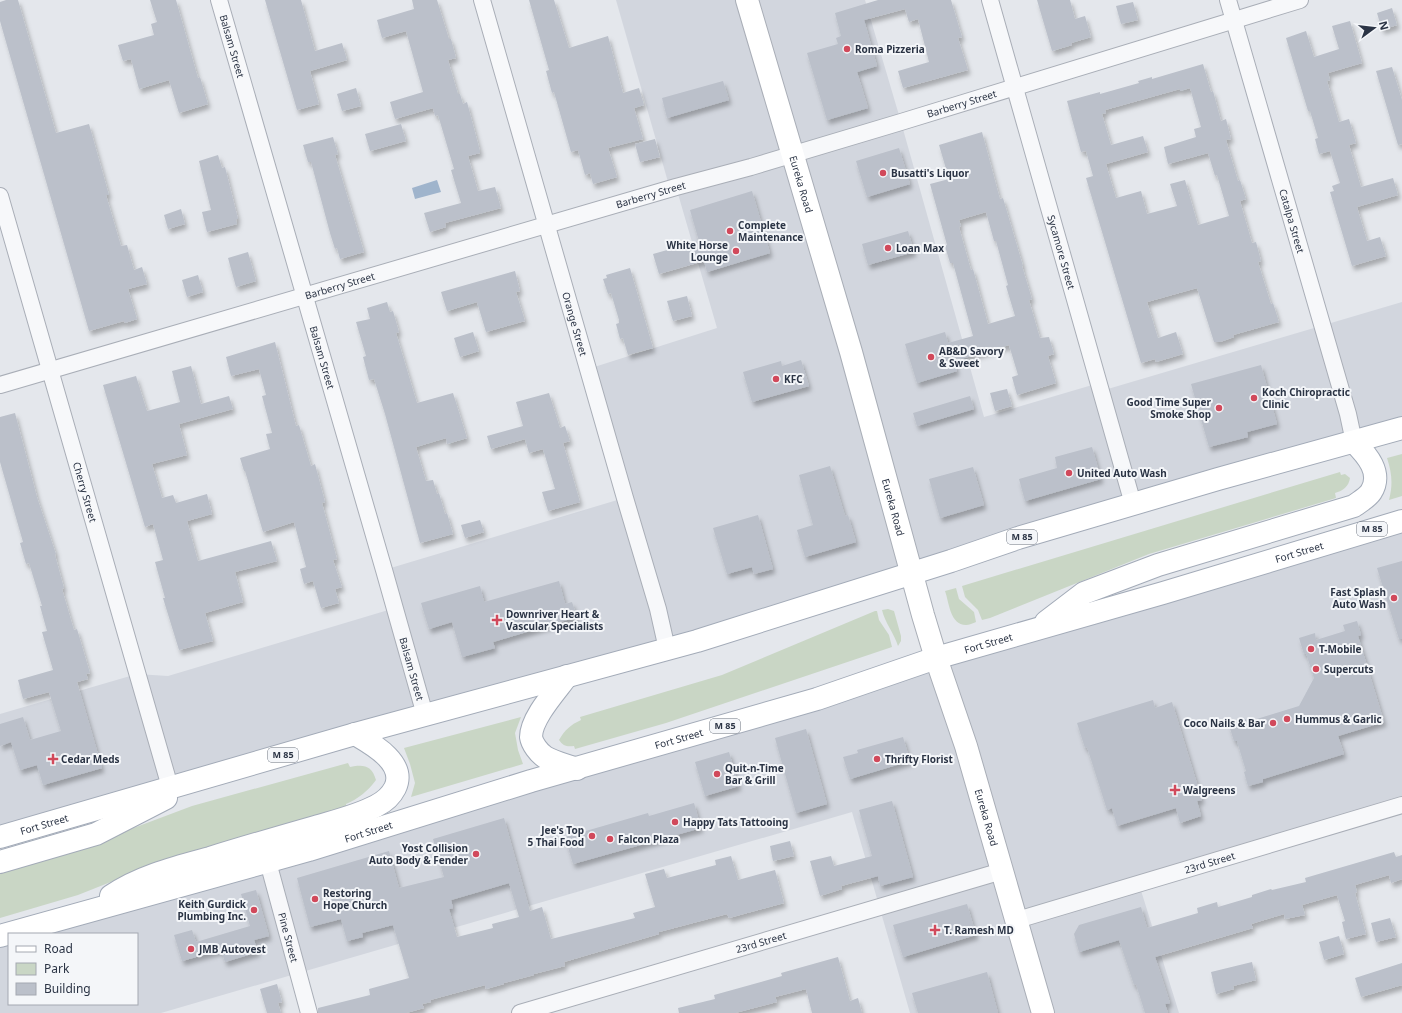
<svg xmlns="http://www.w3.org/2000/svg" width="1402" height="1013" font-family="'Noto Sans',sans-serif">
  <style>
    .built { fill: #d2d6de }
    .green { fill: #c9d6c5 }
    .water { fill: #9fb4cc }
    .building { fill: #bbc0ca; fill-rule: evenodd; filter: url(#shadow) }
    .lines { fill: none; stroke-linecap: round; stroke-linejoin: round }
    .minor-casing { stroke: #a9aeb7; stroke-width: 18 }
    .secondary-casing { stroke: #a9aeb7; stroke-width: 24 }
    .primary-casing { stroke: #a3abb8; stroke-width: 24 }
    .minor { stroke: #f7f8fa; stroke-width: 16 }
    .secondary { stroke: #fff; stroke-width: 22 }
    .primary { stroke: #fff; stroke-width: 22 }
    .poi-dot { fill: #d1495b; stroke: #f4f6f9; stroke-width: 1.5 }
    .labels { text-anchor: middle; stroke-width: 4; stroke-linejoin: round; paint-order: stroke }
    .shield { fill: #f4f6f9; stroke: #676e7b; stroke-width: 1 }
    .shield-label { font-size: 9px; font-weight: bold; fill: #2b3445 }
    .street-label { font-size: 10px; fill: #2b3445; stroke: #f4f6f9 }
    .poi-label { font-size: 10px; font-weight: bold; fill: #2b3445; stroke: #f4f6f9; text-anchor: start }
  </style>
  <defs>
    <filter id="shadow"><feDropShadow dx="2.5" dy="4.5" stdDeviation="2" flood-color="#0004"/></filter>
  </defs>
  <rect width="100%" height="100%" fill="#e4e7ec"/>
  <path class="built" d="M616 0H865L901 122 984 417 1099 383 1101 391 1402 302V428L0 837V714L137 674 168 676 395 608 384 570 624 498 588 369 717 328 676 187 670 189Z
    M1402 521V805L1139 884 1179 1013H910L852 812 161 1013H0V937L9 934V1004H137V934H9Z"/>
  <path class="green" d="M1402 454V496L1389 500C1393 485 1392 473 1387 458Z
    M1340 472 1341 475 1345 474 1350 478C1349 486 1343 491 1335 493L1336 498 1149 554 990 618 982 620 978 610 965 597 962 586Z
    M956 588 959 599 974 612 976 622C973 623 969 625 966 625 950 625 949 602 945 591Z
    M888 609 894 611 901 636V641L898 646C894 633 885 623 882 610Z
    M875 611H877L879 620 889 635 892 647 666 723 575 749 574 746C567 747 563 746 559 740 565 730 570 725 581 720L580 717 722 675Z
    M521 717 515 733 518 750 523 764 411 797 415 783 410 764 404 748Z
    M348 763 350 767C363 764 372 765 376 780 368 791 358 799 346 804V809L156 864 78 895 0 918V870L99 841 192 806Z"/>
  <path class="water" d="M437 180 441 192 415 199 412 188Z"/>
  <path class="building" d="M6 0H18L56 133 89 124 109 195H106L121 246 127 245 134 270 142 267 147 284 128 289 137 319 125 323 124 321 89 331 0 21V2Z
    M150 0H176L198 78 200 77 208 104 179 113 169 80 139 89 131 59 123 61 118 45 154 35 151 24 157 22Z
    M265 0H301L315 51 342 43 347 60 310 71 319 104 297 110Z
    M412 0H437L449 39H451L456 58 448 60 458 94H460L463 104 467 102 480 151V153L468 156 478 191 495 187 501 208 445 223 446 227 430 232 424 213 461 203 451 170 454 169 438 115 435 116 433 108 395 119 390 102 423 92 406 31 382 38 377 20 414 9Z
    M529 0H554L569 48 608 36 623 93 639 88 644 105 634 108 643 139 608 148 617 177 593 184 590 173 585 175 578 150 571 152 554 92 552 93 546 71 549 70Z
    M878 0H951L962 37 958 38 968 70 903 88 898 71 929 62 918 19 909 22 905 9 864 20 877 66 857 72 868 108 827 120 807 53 838 44 836 38 841 36 835 13Z
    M1037 0H1070L1075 19 1085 16 1091 37 1071 43 1072 45 1052 51Z
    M1133 2 1138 20 1121 24 1116 6Z
    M1392 8 1397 25 1382 30 1377 13Z
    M1350 21 1362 63 1328 73 1330 80 1327 81 1339 122 1349 119 1356 143 1349 145 1361 187 1393 178 1398 195 1357 207 1367 241 1380 237 1386 256 1352 266 1330 192 1334 191 1332 186 1340 183 1330 151 1319 154 1315 139 1318 138 1310 111H1308L1286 38 1306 31 1314 57 1339 49 1332 26Z
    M1203 64 1211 92 1213 91 1221 121 1226 119 1231 139 1226 140 1238 181 1240 180 1246 199 1240 201 1252 243 1256 242 1261 261 1258 262 1271 304 1273 303 1279 322 1233 335 1234 337 1220 342H1214L1197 288 1147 302 1158 338 1176 332 1183 354 1156 362 1155 359 1141 363 1086 178 1093 176 1086 151 1081 152 1067 101 1100 92V94L1139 83 1138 81 1152 77V79ZM1190 88 1201 127 1194 129 1196 137 1164 147 1168 164 1208 153 1215 176 1217 175 1229 216 1198 225 1185 180 1170 184 1177 206 1147 214 1141 191 1116 198 1106 164 1148 152 1143 136 1111 145 1102 114 1106 113 1105 110 1180 89V91Z
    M1392 67 1402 100V144L1398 145 1376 71Z
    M723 81 729 100 667 118 662 98Z
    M356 88 361 106 342 111 337 94Z
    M401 124 406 141 370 151 365 134Z
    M982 132 1000 199 1003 198 1023 266H1022L1032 299 1029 300 1040 338 1049 337 1054 354 1048 356 1056 383 1017 395 1012 377 1018 375 1009 345 954 361 957 371 917 383 905 344 945 332 948 343 973 336 953 263H950L945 246 947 245 930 184 949 179 939 145ZM986 212 994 241H996L1008 285 1006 286 1015 316 988 324 973 269 971 270 959 227 961 226 959 220Z
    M333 137 338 154 335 155 364 252 340 259 337 248 335 249 330 233 311 162H308L303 145Z
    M655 139 660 157 640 162 635 144Z
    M899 148 910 184 867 197 856 161Z
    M218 155 222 168 225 167 238 219H236L237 224 207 232 202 212 211 210 199 161Z
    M752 191 770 253 707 272 704 261 659 274 653 254 699 241 690 210Z
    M181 209 185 224 168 229 164 215Z
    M908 231 914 252 868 265 862 244Z
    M248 252 256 281 236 287 228 258Z
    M630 268 653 348 628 355 623 338 620 339 616 324 619 323V320L611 293 608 294 603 279 607 278 606 275Z
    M515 271 520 291 516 292 525 321 486 332 477 302 447 311 441 292Z
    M198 275 203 292 187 297 182 280Z
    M687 296 692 316 673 321 667 301Z
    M387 302 390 312 393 311 399 332 396 333 417 403 453 393 467 438 447 444 446 438 416 447 426 481 433 480 437 494 439 493 445 514 447 513 453 534 420 543 385 414 374 379 369 380 363 357 366 356 356 322 370 319 367 308Z
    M473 332 479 351 460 357 454 338Z
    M275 342 296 426 299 425 311 466 315 464 325 502 322 503 337 559 333 560 342 587 335 589 339 603 321 608 313 581 304 584 300 569 306 567 294 522 263 532 245 471H244L240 458 270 449 266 434 272 433 262 396 266 395 259 369 231 376 226 357Z
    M801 360 809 386 752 402 743 372 781 361 782 366Z
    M1261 365 1277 424 1247 432 1248 437 1209 447 1191 384Z
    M191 366 201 404 229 396 233 409 179 424 187 455 152 464 162 498 173 495 176 503 207 494 212 514 187 521 198 561 271 541 277 561 235 572 243 602 205 613 213 641 179 650 163 598H165L155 562 163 560 153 524 145 527 103 385 136 376 147 411 180 402 172 371Z
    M1007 389 1012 406 995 411 990 393Z
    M549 393 560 428 565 426 570 441 563 443 580 502 548 511 542 492 555 489 543 449 529 453 525 439 491 449 487 436 523 426 516 402Z
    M970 396 974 409 917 426 913 413Z
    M15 413 37 497 56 554 55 555 64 588 62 589 74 630 77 629 90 673 86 674 88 679 77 682 102 768 43 785 37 765 20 770 11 742 0 746V724L23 717 30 740 61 731 49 692 23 699 18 680 53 670 42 632 47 631 40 606H42L29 563 26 564 20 543 23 542 0 462V417Z
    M1092 447 1101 479 1025 501 1019 479 1057 468 1055 457Z
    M830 466 845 516 848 515 856 542 805 557 797 530 813 525 799 475Z
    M973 467 984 505 940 518 929 479Z
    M758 515 773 569 754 574 752 567 727 574 713 528Z
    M480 520 484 532 465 538 461 525Z
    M1402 561V639H1399L1377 568Z
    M559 581 565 604 572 602 577 617 493 642 495 648 462 657 452 622 429 629 421 603 480 586 484 602Z
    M1357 621 1361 635 1358 636 1384 722 1338 736 1344 754 1263 779V782L1248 786 1244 772 1246 771 1237 741H1234L1229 725 1246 719 1247 722 1299 706 1314 678 1306 653 1304 654 1299 638 1315 633 1316 640 1345 631 1343 625Z
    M1153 700 1155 708 1172 702 1202 800 1197 801 1201 816 1180 823 1176 808 1117 826 1112 808 1107 810 1087 747 1085 748 1077 723Z
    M806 729 827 804 796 813 775 738Z
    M903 737 910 761 850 779 843 757 858 753 857 750Z
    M729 752 739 786 705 796 695 762Z
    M892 801 913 877 880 886 878 876 841 886 842 889 820 896 810 861 831 856 834 866 872 856 859 810Z
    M694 803 701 828 573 864 565 837 648 813 649 816Z
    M504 818 530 911 542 907 551 939 635 918 633 913 655 907 645 874 664 869 667 878 716 865 715 860 731 856 738 880 775 870 784 903 729 918 727 914 659 932V934L564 962 565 966 534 974V975L504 983V984L486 989 485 985 430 1000 431 1002 422 1004 424 1008 406 1013H318V1008L370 995 369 989 409 978 393 925 362 933 363 937 347 941 341 919 310 927 297 878 389 851 399 888 444 877 433 839ZM509 883 519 917 492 924 493 928 457 937 449 909 453 908 451 900Z
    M790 841 794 856 773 861 770 846Z
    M1394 852 1396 857 1402 855V879L1391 883 1389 875 1355 885 1357 892 1355 893 1366 934 1346 939 1342 922 1345 921 1337 895 1302 905 1305 915 1285 919 1284 914 1251 924 1253 928 1155 957 1170 1003 1165 1004 1168 1013H1145L1136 984 1134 985 1119 940 1079 952 1074 934 1079 925 1141 907 1147 928 1198 913 1197 908 1217 902 1218 907 1252 897V895L1271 889 1272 890 1306 882 1305 878Z
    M256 890 269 936 254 940 258 952 225 962 221 950 182 961 174 935 192 930 196 942 250 926 241 894Z
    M967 904 976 935 903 957 893 925Z
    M1390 918 1396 937 1376 942 1371 923Z
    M1339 936 1344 954 1324 960 1319 942Z
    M838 957 850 1001 858 998 862 1013H812L806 989 775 997 777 1002 735 1013H679L678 1008 715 999 714 995 782 976 781 973Z
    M1252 962 1256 980 1233 986 1234 989 1216 994 1211 972Z
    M1402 963V985L1361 997 1355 978Z
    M987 972 998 1013H918L912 993Z
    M277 984 282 1002 278 1003 281 1013H267L260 989Z"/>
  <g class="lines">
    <defs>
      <g id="minor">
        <path id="s1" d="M219 0 384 570 425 715"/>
        <path id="s2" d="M482 0 625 498 658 609 667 649"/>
        <path id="s3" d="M990 0 1133 504"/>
        <path id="s4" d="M1228 0 1348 414 1354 442"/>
        <path id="s5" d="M0 196 170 787"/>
        <path id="s6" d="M0 385 676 187 751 167 901 122 1300 0"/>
        <path id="s7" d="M268 862 309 1013"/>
        <path id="s8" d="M1017 920 1402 805"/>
        <path id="s9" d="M520 1013 1002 871"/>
      </g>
      <g id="secondary">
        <path id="s10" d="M747 0 851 352 923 615 936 658 966 746 1043 1013"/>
      </g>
      <g id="primary">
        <path d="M1046 622 1084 593 1158 565 1354 506C1359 502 1367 498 1371 492 1383 473 1367 455 1354 442"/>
        <path d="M567 676C556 691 531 718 531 737 532 744 539 753 545 757 555 763 567 765 577 769"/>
        <path id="s11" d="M0 837 355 734 697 641 951 561 1018 538 1218 479 1402 428"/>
        <path d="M0 862 96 834 166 798"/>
        <path d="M111 896C140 876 177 867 210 858 245 847 280 837 315 827 335 821 357 816 376 806 384 802 391 796 395 788 407 763 372 744 355 734"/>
        <path id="s12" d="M0 936 309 850 531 781 817 699 936 658 1163 593 1402 521"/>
      </g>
    </defs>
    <use href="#minor" class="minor-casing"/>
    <use href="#secondary" class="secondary-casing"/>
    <use href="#primary" class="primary-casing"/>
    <use href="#minor" class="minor"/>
    <use href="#secondary" class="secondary"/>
    <use href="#primary" class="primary"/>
  </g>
  <g class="poi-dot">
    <circle cx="847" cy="49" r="4"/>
    <circle cx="883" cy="173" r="4"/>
    <circle cx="730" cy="231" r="4"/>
    <circle cx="888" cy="248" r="4"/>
    <circle cx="736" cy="251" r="4"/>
    <circle cx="931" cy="357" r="4"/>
    <circle cx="776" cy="379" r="4"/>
    <circle cx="1254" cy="398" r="4"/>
    <circle cx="1219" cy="408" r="4"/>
    <circle cx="1069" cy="473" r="4"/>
    <circle cx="1394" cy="598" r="4"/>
    <path d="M495 614h4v4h4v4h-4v4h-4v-4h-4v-4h4z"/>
    <circle cx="1311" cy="649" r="4"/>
    <circle cx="1316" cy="669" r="4"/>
    <circle cx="1287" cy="719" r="4"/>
    <circle cx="1273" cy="723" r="4"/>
    <path d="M51 753h4v4h4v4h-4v4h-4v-4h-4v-4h4z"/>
    <circle cx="877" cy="759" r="4"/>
    <circle cx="717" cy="774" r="4"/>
    <path d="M1173 784h4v4h4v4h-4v4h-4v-4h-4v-4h4z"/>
    <circle cx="675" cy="822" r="4"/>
    <circle cx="592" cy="836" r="4"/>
    <circle cx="610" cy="839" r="4"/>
    <circle cx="476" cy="854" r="4"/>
    <circle cx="315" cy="899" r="4"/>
    <circle cx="254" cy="910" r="4"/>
    <path d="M933 924h4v4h4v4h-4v4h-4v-4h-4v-4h4z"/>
    <circle cx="191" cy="949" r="4"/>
  </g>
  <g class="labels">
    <g class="shield">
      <rect x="1357" y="522" width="30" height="14" rx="3"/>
      <rect x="1007" y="530" width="30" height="14" rx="3"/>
      <rect x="710" y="719" width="30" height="14" rx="3"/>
      <rect x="268" y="748" width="30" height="14" rx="3"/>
    </g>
    <g class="shield-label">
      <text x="1372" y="532">M 85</text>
      <text x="1022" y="540">M 85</text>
      <text x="725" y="729">M 85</text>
      <text x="283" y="758">M 85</text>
    </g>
    <g class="street-label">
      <text dy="4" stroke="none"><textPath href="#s1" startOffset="48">Balsam Street</textPath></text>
      <text dy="4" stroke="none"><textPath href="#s6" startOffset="1002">Barberry Street</textPath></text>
      <text dy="4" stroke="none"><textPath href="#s10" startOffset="192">Eureka Road</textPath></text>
      <text dy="4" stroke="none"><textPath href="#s6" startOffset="678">Barberry Street</textPath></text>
      <text dy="4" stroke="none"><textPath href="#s4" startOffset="230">Catalpa Street</textPath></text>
      <text dy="4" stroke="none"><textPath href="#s3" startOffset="262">Sycamore Street</textPath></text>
      <text dy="4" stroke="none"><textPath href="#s6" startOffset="354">Barberry Street</textPath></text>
      <text dy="4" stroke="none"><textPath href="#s2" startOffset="337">Orange Street</textPath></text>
      <text dy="4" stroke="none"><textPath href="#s1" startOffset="372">Balsam Street</textPath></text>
      <text dy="4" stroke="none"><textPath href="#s5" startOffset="308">Cherry Street</textPath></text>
      <text dy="4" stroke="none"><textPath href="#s10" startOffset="528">Eureka Road</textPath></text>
      <text dy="4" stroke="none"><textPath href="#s12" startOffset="1355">Fort Street</textPath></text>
      <text dy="4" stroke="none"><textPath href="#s12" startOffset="1031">Fort Street</textPath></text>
      <text dy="4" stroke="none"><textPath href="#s1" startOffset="696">Balsam Street</textPath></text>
      <text dy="4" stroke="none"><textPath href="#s12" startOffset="707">Fort Street</textPath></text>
      <text dy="4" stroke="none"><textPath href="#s10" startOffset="852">Eureka Road</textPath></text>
      <text dy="4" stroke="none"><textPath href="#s11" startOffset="46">Fort Street</textPath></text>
      <text dy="4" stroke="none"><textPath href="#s12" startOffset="383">Fort Street</textPath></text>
      <text dy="4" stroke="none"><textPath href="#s8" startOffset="201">23rd Street</textPath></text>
      <text dy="4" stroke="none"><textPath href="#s7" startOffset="78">Pine Street</textPath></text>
      <text dy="4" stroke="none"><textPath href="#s9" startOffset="251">23rd Street</textPath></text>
    </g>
    <g class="poi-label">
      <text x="855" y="53">Roma Pizzeria</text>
      <text x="891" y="177">Busatti's Liquor</text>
      <text x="738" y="229">Complete<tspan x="738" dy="12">Maintenance</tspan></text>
      <text x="728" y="249" text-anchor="end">White Horse<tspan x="728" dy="12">Lounge</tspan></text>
      <text x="896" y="252">Loan Max</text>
      <text x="939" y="355">AB&amp;D Savory<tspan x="939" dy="12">&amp; Sweet</tspan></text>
      <text x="784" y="383">KFC</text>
      <text x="1262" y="396">Koch Chiropractic<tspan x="1262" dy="12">Clinic</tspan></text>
      <text x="1211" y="406" text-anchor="end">Good Time Super<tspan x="1211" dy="12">Smoke Shop</tspan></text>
      <text x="1077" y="477">United Auto Wash</text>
      <text x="1386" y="596" text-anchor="end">Fast Splash<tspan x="1386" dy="12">Auto Wash</tspan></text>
      <text x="506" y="618">Downriver Heart &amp;<tspan x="506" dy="12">Vascular Specialists</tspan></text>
      <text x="1319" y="653">T-Mobile</text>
      <text x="1324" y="673">Supercuts</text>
      <text x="1295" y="723">Hummus &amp; Garlic</text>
      <text x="1265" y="727" text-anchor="end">Coco Nails &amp; Bar</text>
      <text x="61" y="763">Cedar Meds</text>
      <text x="885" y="763">Thrifty Florist</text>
      <text x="725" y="772">Quit-n-Time<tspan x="725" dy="12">Bar &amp; Grill</tspan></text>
      <text x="1183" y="794">Walgreens</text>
      <text x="683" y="826">Happy Tats Tattooing</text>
      <text x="584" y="834" text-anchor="end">Jee's Top<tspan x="584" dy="12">5 Thai Food</tspan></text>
      <text x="618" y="843">Falcon Plaza</text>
      <text x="468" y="852" text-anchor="end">Yost Collision<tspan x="468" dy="12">Auto Body &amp; Fender</tspan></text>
      <text x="323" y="897">Restoring<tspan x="323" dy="12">Hope Church</tspan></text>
      <text x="246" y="908" text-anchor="end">Keith Gurdick<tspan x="246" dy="12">Plumbing Inc.</tspan></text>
      <text x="944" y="934">T. Ramesh MD</text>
      <text x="199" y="953">JMB Autovest</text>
    </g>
  </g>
  <rect x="8" y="933" width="130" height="72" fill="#f4f6f9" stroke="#a4a8b1"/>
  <rect x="16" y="946" width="20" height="6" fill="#ffffff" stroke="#a4a8b1"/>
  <text x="44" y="953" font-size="12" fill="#2b3445">Road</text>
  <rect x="16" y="963" width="20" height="12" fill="#c9d6c5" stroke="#a4a8b1"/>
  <text x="44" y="973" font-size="12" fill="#2b3445">Park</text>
  <rect x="16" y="983" width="20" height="12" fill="#bbc0ca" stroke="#a4a8b1"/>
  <text x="44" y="993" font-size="12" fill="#2b3445">Building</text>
  <g transform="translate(1374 28) rotate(75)" stroke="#f4f6f9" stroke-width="3" paint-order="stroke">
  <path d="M0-3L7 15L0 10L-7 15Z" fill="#2b3445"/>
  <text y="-6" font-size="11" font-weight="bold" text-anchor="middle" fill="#2b3445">N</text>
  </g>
</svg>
